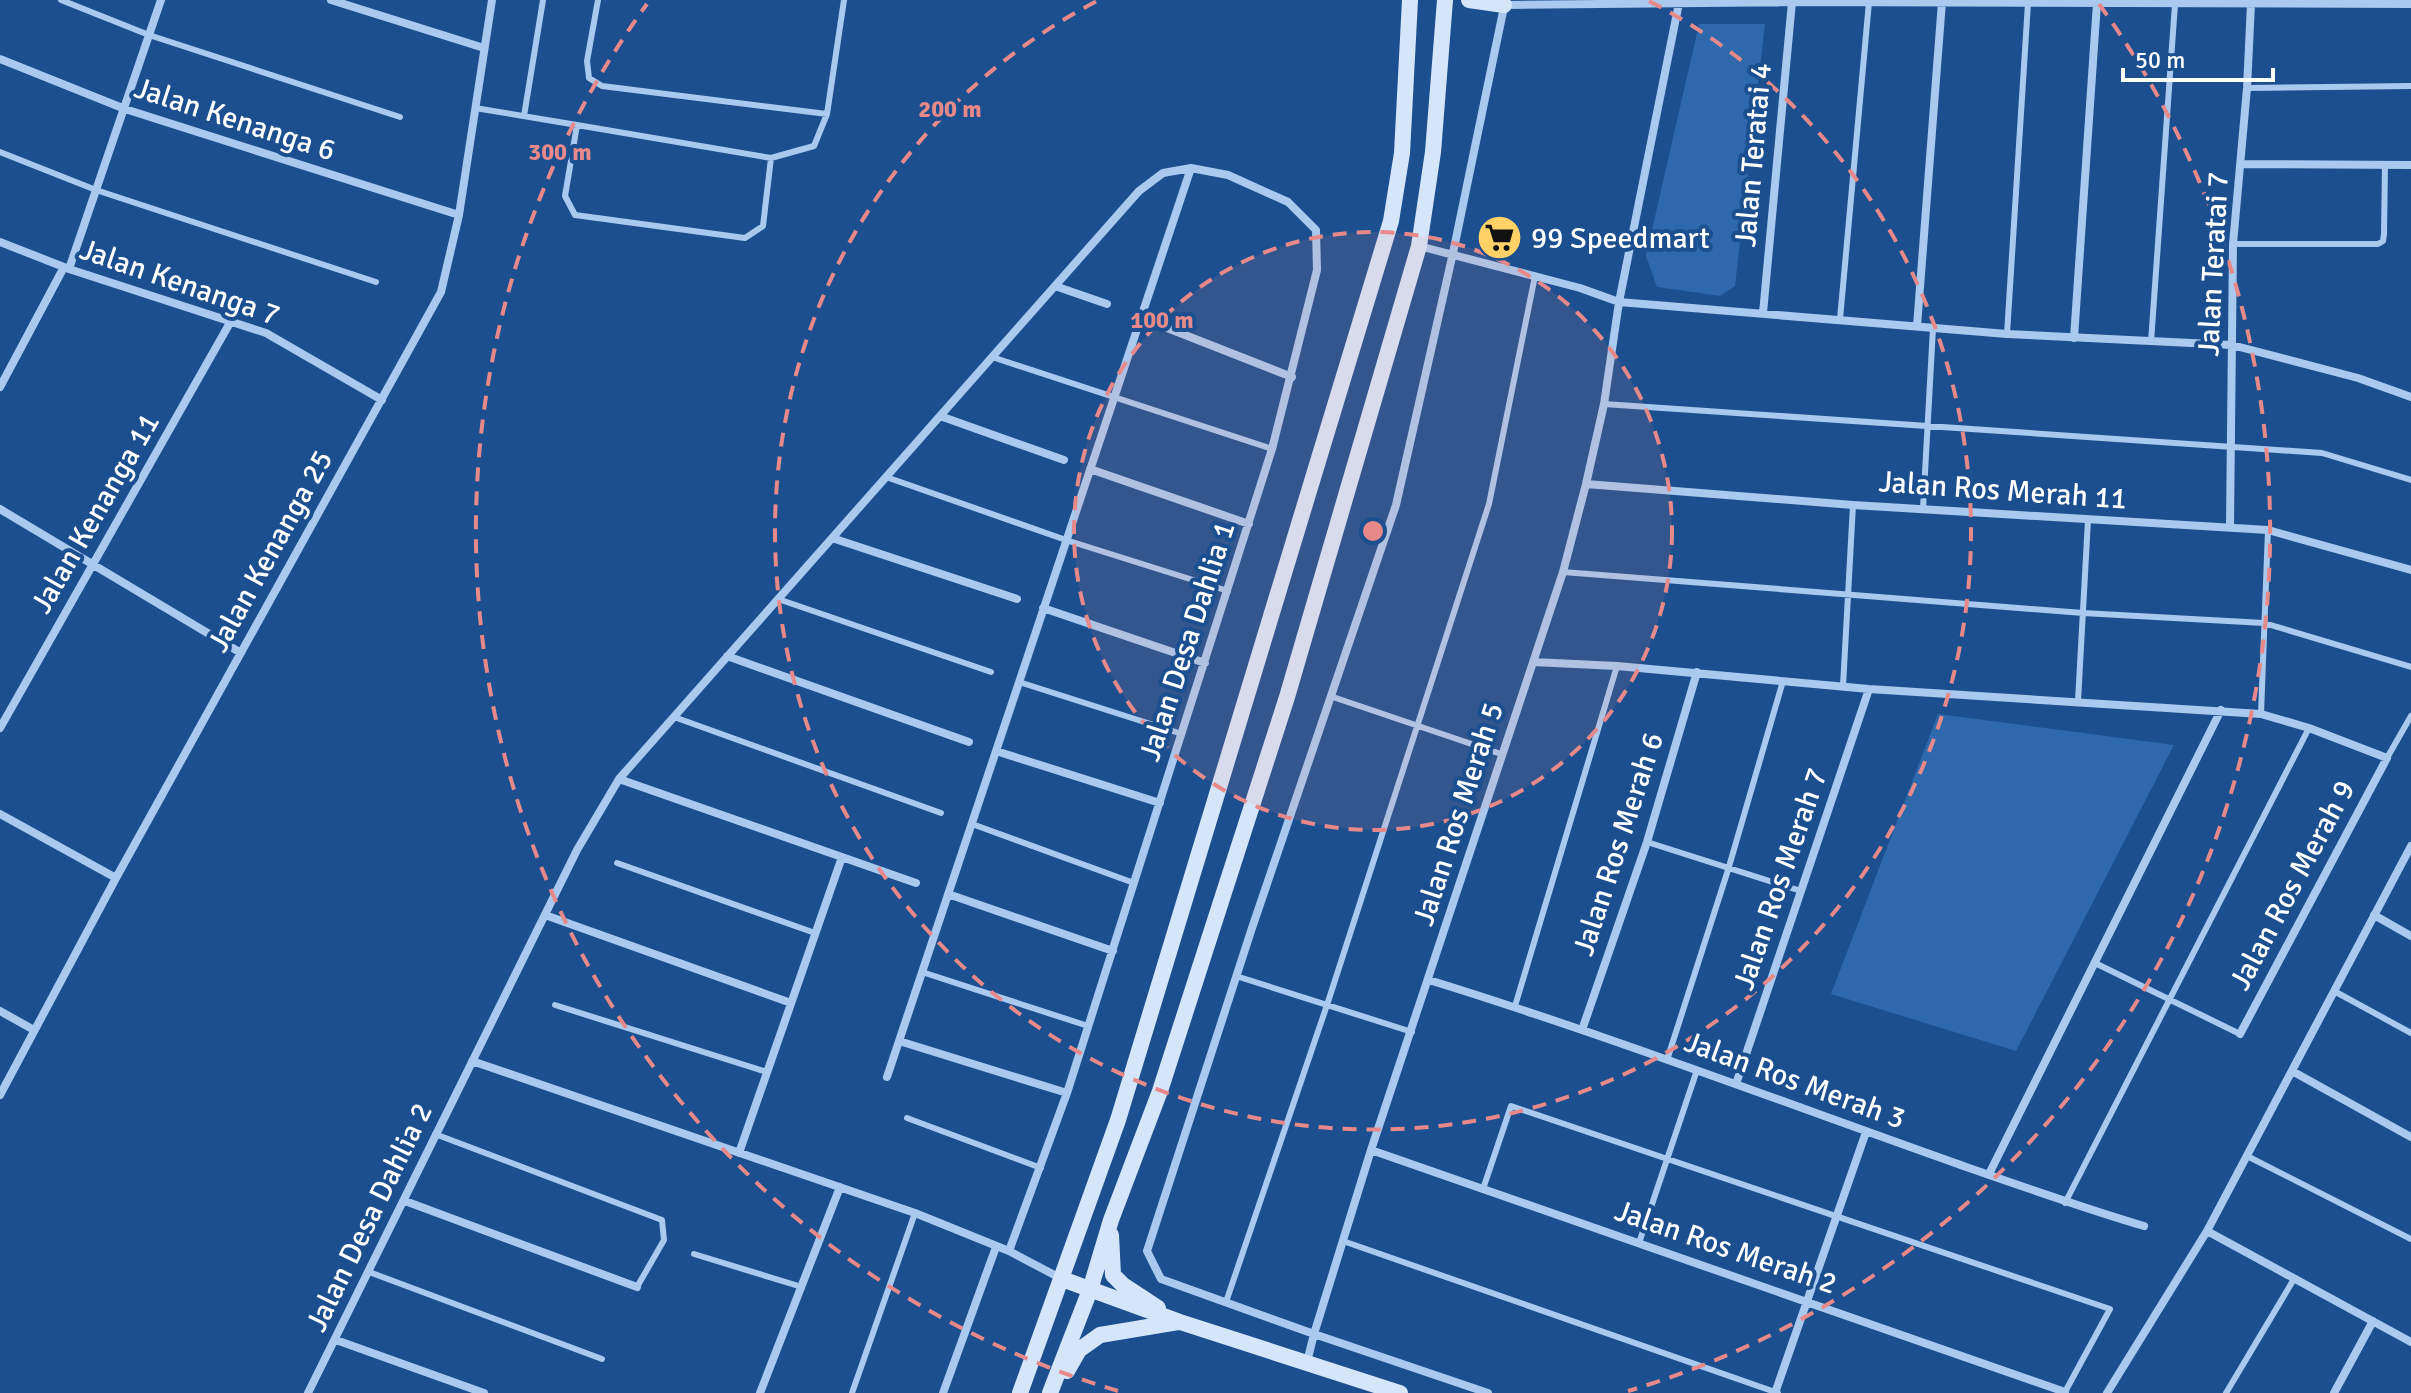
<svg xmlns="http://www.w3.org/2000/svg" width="2411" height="1393" font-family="Signika,sans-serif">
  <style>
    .green { fill: #2e69ad }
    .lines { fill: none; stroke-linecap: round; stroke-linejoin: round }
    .lane { stroke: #a9c9ee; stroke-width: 6 }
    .street { stroke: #a9c9ee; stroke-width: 8 }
    .secondary { stroke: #d6e6fa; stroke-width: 16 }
    .ring { fill: none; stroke: #e88989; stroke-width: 4; stroke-dasharray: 14 10 }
    .labels { text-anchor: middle; stroke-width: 8; stroke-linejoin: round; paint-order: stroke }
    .street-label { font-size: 30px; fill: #fff; stroke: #1b4f8f }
    .poi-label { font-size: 30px; fill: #fff; stroke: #1b4f8f; text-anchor: start }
    .centre { fill: #e88989; stroke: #1b4f8f; stroke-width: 4 }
    .ring-label { font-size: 24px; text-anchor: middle; font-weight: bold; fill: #e88989; stroke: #1b4f8f; stroke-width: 8; stroke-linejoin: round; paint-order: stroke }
  </style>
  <rect width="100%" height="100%" fill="#1b4f8f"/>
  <path class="green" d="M1699 24H1765L1735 286 1720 296 1657 287 1646 256Z
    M1938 714 2174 745 2016 1051 1831 994Z"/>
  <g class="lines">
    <path class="lane" d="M61 0 149 35 400 117
      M598 0 587 61 589 78 602 86 827 114
      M2247 88 2411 86
      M475 108 577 125 565 196 575 215 745 238 763 226 771 158
      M524 116 543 0
      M577 125 771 158 814 146 827 114 844 0
      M0 152 96 190 376 282
      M2233 244H2378L2383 241 2384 234 2385 165
      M1840 319 1869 2
      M2007 334 2028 3
      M2151 342 2175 4
      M992 357 1272 449
      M1604 404 2322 453 2411 480
      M886 477 1066 540 1228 591
      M1923 509 1933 328
      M1563 572 2083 613 2264 623 2411 667
      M778 599 991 672
      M1019 682 1182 734
      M1843 686 1853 505
      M1330 696 1501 754
      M2078 701 2088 520
      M2261 714 2268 530
      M674 717 941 813
      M2387 758 2411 716
      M972 824 1134 883
      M1647 842 1801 891
      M617 863 815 933
      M2095 963 2240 1034
      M922 972 1088 1026
      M1236 976 1412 1032
      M2334 991 2411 1033
      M555 1005 767 1072
      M1515 1006 1617 666
      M1667 1060 1728 870 1783 681
      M907 1118 1041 1168
      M435 1134 662 1220 664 1240 637 1287
      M2247 1156 2411 1239
      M1483 1189 1511 1106 2110 1309 2065 1392
      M2065 1203 2309 728
      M1343 1241 1778 1393
      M1639 1243 1697 1070
      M694 1254 802 1287
      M369 1272 602 1359
      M1226 1302 1327 1005 1489 504 1535 276
      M852 1393 915 1213
      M2226 1393 2294 1279"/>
    <path class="street" d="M331 0 484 48
      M1504 5 1792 2 2411 4
      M0 59 125 109 459 215
      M2241 164 2411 165
      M0 242 69 269 266 333 382 400
      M1419 246 1580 288 1619 302 2007 334 2232 345 2358 378 2411 397
      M69 269 161 0
      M1055 286 1107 304
      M1763 313 1792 2
      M1157 324 1292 377
      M1917 326 1942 2
      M2074 338 2097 3
      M0 387 64 267
      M940 416 1064 460
      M1090 469 1249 524
      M1586 484 1853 505 2268 530 2411 570
      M0 509 241 653
      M2230 526 2233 244 2247 88 2251 4
      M832 538 1017 599
      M1043 608 1205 663
      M727 656 969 742
      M1533 662 1617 666 1869 689 2261 714 2309 728 2387 758 2240 1034
      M0 728 231 321
      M996 751 1160 803
      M619 779 916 883
      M0 814 116 878
      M948 894 1113 951
      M545 915 791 1003
      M2374 915 2411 936
      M1429 980C1607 1035 1780 1101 1955 1163 2018 1185 2080 1207 2144 1226
      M0 1011 34 1030
      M1582 1030 1647 842 1697 672
      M899 1041 1067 1093
      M472 1061 915 1213 1009 1251 1062 1279
      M2292 1071 2411 1137
      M887 1077 1191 168
      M1736 1084 1869 689
      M0 1095 116 878 441 292 459 215 492 0
      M1371 1150 2065 1392
      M739 1153 842 857
      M1989 1174 2221 710
      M405 1201 637 1287
      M2207 1231 2411 1342
      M336 1340 484 1393
      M1307 1362 1314 1334 1161 1279 1147 1251 1252 928 1396 505 1453 253 1505 2
      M308 1393 577 850 619 779 1139 191 1163 173 1191 168 1228 175 1288 202 1316 230 1317 270 1272 449 1067 1093 1009 1251
      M760 1393 840 1187
      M943 1393 996 1247
      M1488 1393 1314 1334 1371 1150 1563 572 1586 484 1604 404 1619 302 1679 3
      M1775 1393 1866 1132
      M2107 1393 2207 1231 2411 846
      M2334 1393 2373 1321"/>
    <path class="secondary" d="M1469 0 1504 5
      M1111 1235 1113 1275 1123 1285 1158 1308
      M1062 1279 1180 1322 1400 1393
      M1067 1371 1079 1350 1100 1335 1178 1322
      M1020 1393 1118 1120 1391 221 1402 153 1410 0
      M1050 1393 1090 1290 1111 1220 1160 1091 1287 697 1419 246 1433 152 1445 0"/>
  </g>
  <circle cx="1373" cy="531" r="299" fill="#e88989" fill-opacity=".12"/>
  <g class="ring">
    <circle cx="1373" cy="531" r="299"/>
    <path d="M1649 1A598 598 0 1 1 1097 1"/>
    <path d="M1118 1391A897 897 0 0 1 647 4M2099 4A897 897 0 0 1 1628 1391"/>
  </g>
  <defs>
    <symbol id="supermarket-disc" viewBox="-11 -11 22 22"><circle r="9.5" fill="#ffd166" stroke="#1b4f8f"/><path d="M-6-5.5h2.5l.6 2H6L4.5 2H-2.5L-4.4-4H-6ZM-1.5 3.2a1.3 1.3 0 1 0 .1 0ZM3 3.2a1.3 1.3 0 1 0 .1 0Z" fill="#111"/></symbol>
  </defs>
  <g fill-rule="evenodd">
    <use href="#supermarket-disc" x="1474" y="212" width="51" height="51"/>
  </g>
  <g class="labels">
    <g class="street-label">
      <text transform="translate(235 119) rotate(18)" y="10">Jalan Kenanga 6</text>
      <text transform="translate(1753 155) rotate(-85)" y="10">Jalan Teratai 4</text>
      <text transform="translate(2213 264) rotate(-87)" y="10">Jalan Teratai 7</text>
      <text transform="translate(180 282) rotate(19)" y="10">Jalan Kenanga 7</text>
      <text transform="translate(2003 490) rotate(4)" y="10">Jalan Ros Merah 11</text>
      <text transform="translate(95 513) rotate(-60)" y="10">Jalan Kenanga 11</text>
      <text transform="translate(270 551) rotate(-61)" y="10">Jalan Kenanga 25</text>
      <text transform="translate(1187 641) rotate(-72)" y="10">Jalan Desa Dahlia 1</text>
      <text transform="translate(1458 814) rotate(-72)" y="10">Jalan Ros Merah 5</text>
      <text transform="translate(1618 844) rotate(-72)" y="10">Jalan Ros Merah 6</text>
      <text transform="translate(1780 879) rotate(-71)" y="10">Jalan Ros Merah 7</text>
      <text transform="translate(2292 885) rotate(-62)" y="10">Jalan Ros Merah 9</text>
      <text transform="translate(1795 1080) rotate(20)" y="10">Jalan Ros Merah 3</text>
      <text transform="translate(369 1217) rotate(-64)" y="10">Jalan Desa Dahlia 2</text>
      <text transform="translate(1726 1247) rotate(19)" y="10">Jalan Ros Merah 2</text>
    </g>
    <g class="poi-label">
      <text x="1531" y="248">99 Speedmart</text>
    </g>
  </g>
  <circle cx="1373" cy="531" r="12" class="centre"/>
  <g class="ring-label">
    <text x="950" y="117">200 m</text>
    <text x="560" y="160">300 m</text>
    <text x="1162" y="328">100 m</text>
  </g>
  <path d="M2123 68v12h150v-12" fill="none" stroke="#ffffff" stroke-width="4"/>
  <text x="2135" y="68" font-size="24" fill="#ffffff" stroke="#1b4f8f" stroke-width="6" paint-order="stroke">50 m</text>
</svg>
